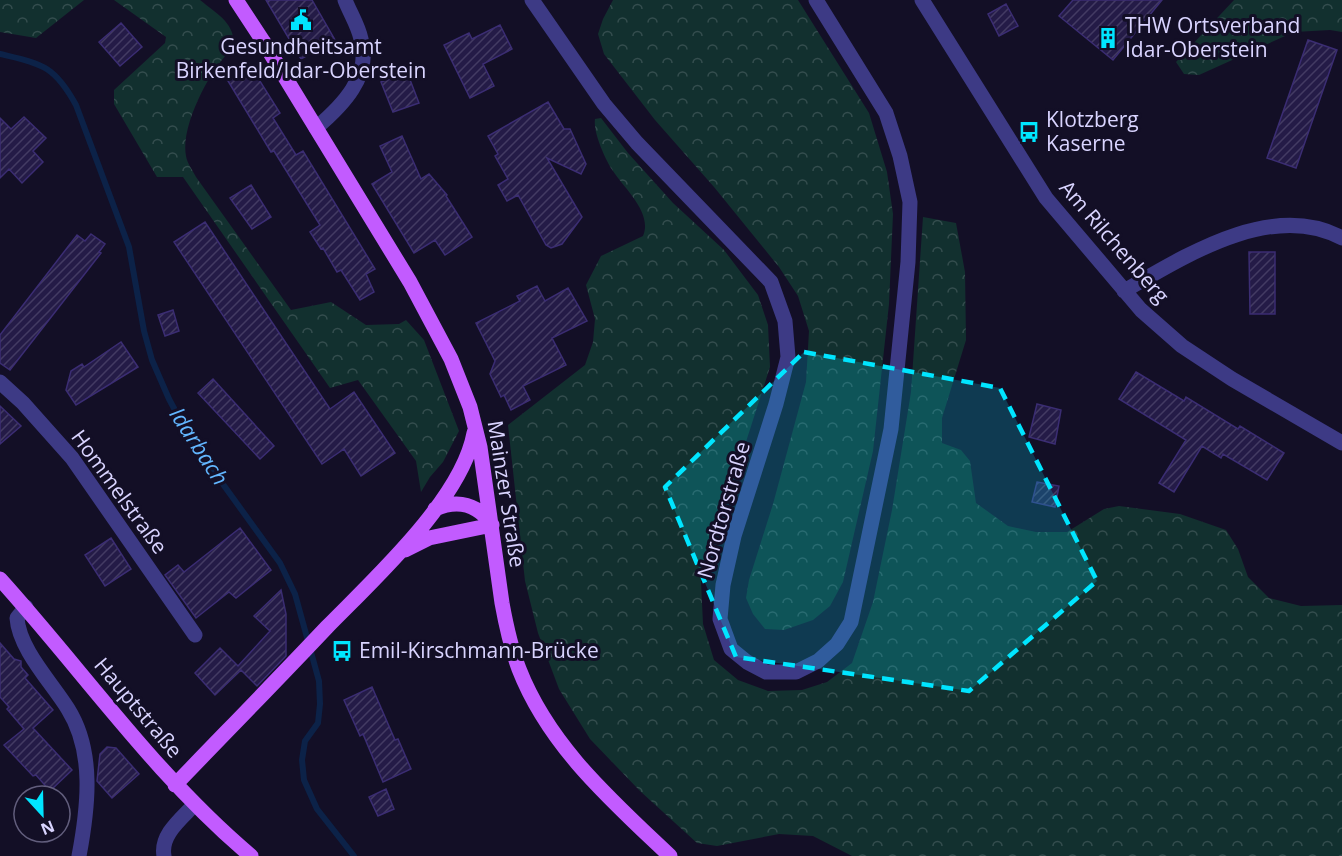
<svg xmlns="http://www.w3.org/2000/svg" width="1342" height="856" font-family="'Open Sans',sans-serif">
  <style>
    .forest { fill: url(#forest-crowns) }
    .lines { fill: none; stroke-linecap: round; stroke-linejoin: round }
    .stream { stroke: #0c2248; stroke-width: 6 }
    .building { fill: url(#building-hatch); stroke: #3b2d73; stroke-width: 1.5 }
    .street { stroke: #3d3a85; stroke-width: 15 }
    .primary { stroke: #c25bff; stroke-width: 15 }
    .marked { fill: #00e5ff; fill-opacity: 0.2; stroke: #00e5ff; stroke-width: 4.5; stroke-dasharray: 12 8; stroke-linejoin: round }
    .labels { text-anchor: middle; stroke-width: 6; stroke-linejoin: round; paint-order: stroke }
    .poi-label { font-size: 21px; fill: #d9d4ff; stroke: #130f26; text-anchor: start }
    .street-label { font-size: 21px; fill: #d9d4ff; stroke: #130f26 }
    .water-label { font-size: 22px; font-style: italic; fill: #62b6ff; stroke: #130f26 }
  </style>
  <defs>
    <pattern id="forest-crowns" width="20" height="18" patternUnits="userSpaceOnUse" patternTransform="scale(1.5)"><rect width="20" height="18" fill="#12302f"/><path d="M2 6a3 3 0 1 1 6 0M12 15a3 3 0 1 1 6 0" fill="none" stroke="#344d4e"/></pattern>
    <pattern id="building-hatch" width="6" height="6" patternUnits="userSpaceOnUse" patternTransform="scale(1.5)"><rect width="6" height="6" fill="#241b47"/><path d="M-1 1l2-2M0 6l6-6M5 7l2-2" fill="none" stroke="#433b63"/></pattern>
  </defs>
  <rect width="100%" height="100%" fill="#130f26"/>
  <path class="forest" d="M0 0H84L36 38 0 32Z
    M114 0H200C217 14 237 24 233 48 211 67 180 126 186 156 187 163 193 171 196 177L291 310 331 302 366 325 399 324 406 320 424 340 459 431 443 462 430 477 421 492 416 461 358 380 330 388 183 177H157L114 104V90L165 43 166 37Z
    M613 0H798L869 113 887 172 893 214 889 304 873 451 843 582 830 606 813 620 784 630 765 629 753 614 746 598 749 580 773 504 806 382 809 331 798 296 779 267 714 187 655 120 604 54 598 34 603 19Z
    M1234 0H1342V32L1330 30 1294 32 1199 75 1184 74 1176 62Z
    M601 118 628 153 673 203 724 250 758 295 768 325 770 367 701 582 703 624 714 660 738 680 768 691 802 690 827 682 852 663 873 602 892 510 911 392 923 217 956 223 965 272 966 340 942 418V443L961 450 970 461 976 503 1008 526 1036 532H1067L1104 509 1119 506 1180 514 1226 530 1238 549 1248 577 1269 598 1301 606 1342 605V856H852L813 836 779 834 717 846 697 843 640 791 590 739 559 689 538 633 525 581 508 425 585 365 593 342 595 319 586 285 601 256 643 236C653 213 624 188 613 171 605 159 593 132 595 119Z"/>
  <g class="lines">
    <path class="stream" d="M0 54C42 64 54 65 76 105L129 247 144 331 152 360 169 399 191 440 280 563 295 594 319 681 320 704 318 723 305 741 302 760 304 780 317 809 354 856"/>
  </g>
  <path class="building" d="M266 0H312L335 40 301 59Z
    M1073 0H1162L1113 60 1059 16Z
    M1006 4 1018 26 999 36 988 14Z
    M121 23 142 47 120 66 99 42Z
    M500 25 512 49 483 64 494 86 470 98 444 45 469 33 472 39Z
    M1308 40 1337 50 1296 168 1267 158Z
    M248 62 280 113 273 118 296 155 303 151 375 269 366 274 374 292 360 300 341 270 337 272 323 248 321 249 310 232 320 225 274 151 271 152 225 76Z
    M407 72 419 103 393 112 381 82Z
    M548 102 564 129H570L586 164 581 174 547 158 582 217 562 244 551 248 546 245 518 195 507 201 498 185 508 179 495 156 498 154 488 136Z
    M24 117 46 138 33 151 43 162 22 183 9 169 0 178V118L11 129Z
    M402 136 421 179 429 174 447 195 446 196 472 237 445 255 435 240 414 253 372 184 392 172 380 146Z
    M251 185 271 217 252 229 230 198Z
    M205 222 330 409 354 392 395 453 361 476 344 449 322 464 174 242Z
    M91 234 105 244 99 252 101 253 10 370 0 363V335L77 235 85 241Z
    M1249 252H1275V314H1250Z
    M537 286 545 301 568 288 587 321 552 338 566 365 523 386 530 400 511 410 504 395 501 397 490 374 495 361 476 323 520 301 517 296Z
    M173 310 179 331 165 336 158 315Z
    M121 342 138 367 76 405 66 390 71 371 82 364 84 367Z
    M1136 372 1184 401 1186 397 1238 429 1240 426 1284 453 1267 480 1223 454 1221 458 1202 446 1174 492 1159 483 1186 440 1119 399Z
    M213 379 274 446 260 459 198 393Z
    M1037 404 1061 410 1055 444 1029 437Z
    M0 406 21 426 0 444Z
    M1037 482 1059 486 1055 507 1032 502Z
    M240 528 271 570 236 598 229 592 196 618 165 575 178 565 184 572Z
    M111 538 131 569 105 586 85 555Z
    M281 590 286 614V656L257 686 241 670 215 695 195 673 220 648 238 666 270 631 254 616Z
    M0 643 14 659 21 661V667L28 675 25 678 53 710 33 728 72 770 50 791 36 775 33 776 4 745 24 729 7 709 9 707 0 697Z
    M372 687 395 740 398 739 411 769 383 782 363 734 360 736 344 700Z
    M107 747 116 748 139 774 112 798 97 781 100 754Z
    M386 789 394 809 378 816 369 797Z"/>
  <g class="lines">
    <path class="street" d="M532 0 604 104 637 143 771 282 785 321 788 357 776 404 734 536 723 585 720 619 731 649 747 662 766 672H796L818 661 837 644 851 622 891 429 908 262 910 202 900 156 886 113 816 0
      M922 0 1046 198 1141 310 1182 346 1232 379 1342 443
      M316 128C342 106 372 76 361 39 358 25 350 13 345 0
      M1124 291C1185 256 1272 200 1342 238
      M0 382 23 403 72 458 195 635
      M26 607 17 618C19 649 52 683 68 709 95 752 88 808 79 856
      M164 856C160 835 181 819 194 805"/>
    <path class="primary" d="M236 0 263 41 410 282 451 359 470 407 480 447 502 603C506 625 511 648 519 669 549 746 611 800 670 856
      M435 509C458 499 478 504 492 525
      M405 550 429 538 492 525
      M0 579C84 672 155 775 251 856
      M175 785C226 732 277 680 327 627 374 579 462 499 474 433"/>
  </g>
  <path class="marked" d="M804 352 1000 388 1097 581 969 691 736 657 665 487Z"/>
  <defs>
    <symbol id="civic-bare" viewBox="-9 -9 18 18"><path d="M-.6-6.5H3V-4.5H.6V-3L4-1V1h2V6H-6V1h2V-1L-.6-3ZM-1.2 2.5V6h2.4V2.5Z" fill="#00e5ff" stroke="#130f26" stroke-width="2.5" paint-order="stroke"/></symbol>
    <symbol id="building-bare" viewBox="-9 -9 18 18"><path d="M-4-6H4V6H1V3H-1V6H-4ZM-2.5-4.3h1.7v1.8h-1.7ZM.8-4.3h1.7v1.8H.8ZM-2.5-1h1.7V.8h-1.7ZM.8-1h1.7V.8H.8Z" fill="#00e5ff" stroke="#130f26" stroke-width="2.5" paint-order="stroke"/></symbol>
    <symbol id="bus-bare" viewBox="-9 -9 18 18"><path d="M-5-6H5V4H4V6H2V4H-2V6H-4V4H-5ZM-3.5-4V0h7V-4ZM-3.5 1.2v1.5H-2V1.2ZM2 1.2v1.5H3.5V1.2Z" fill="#00e5ff" stroke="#130f26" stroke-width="2.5" paint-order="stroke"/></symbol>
  </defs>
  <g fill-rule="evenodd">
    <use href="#civic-bare" x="286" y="5" width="30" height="30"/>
    <use href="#building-bare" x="1093" y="23" width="30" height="30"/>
    <use href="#bus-bare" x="1014" y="117" width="30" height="30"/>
    <use href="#bus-bare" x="327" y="636" width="30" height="30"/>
  </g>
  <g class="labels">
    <g class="poi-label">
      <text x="1125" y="33">THW Ortsverband<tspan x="1125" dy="24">Idar-Oberstein</tspan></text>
      <text x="301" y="54" text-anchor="middle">Gesundheitsamt<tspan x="301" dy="24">Birkenfeld/Idar-Oberstein</tspan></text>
      <text x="1046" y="127">Klotzberg<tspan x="1046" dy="24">Kaserne</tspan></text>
      <text x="359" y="658">Emil-Kirschmann-Brücke</text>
    </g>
    <g class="street-label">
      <text transform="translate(1114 242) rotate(49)" y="7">Am Rilchenberg</text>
      <text transform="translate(119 492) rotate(54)" y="7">Hommelstraße</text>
      <text transform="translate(506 494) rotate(81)" y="7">Mainzer Straße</text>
      <text transform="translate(724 510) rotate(-74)" y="7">Nordtorstraße</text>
      <text transform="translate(138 708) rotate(50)" y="7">Hauptstraße</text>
    </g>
    <g class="water-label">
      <text transform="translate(199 446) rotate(57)" y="8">Idarbach</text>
    </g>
  </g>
  <g transform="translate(42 814) rotate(158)"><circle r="28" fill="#130f26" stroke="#625e7d" stroke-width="1.5"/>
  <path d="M0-4.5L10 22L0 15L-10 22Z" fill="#00e5ff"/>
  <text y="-9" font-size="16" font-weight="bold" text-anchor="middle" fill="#d9d4ff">N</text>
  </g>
</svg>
